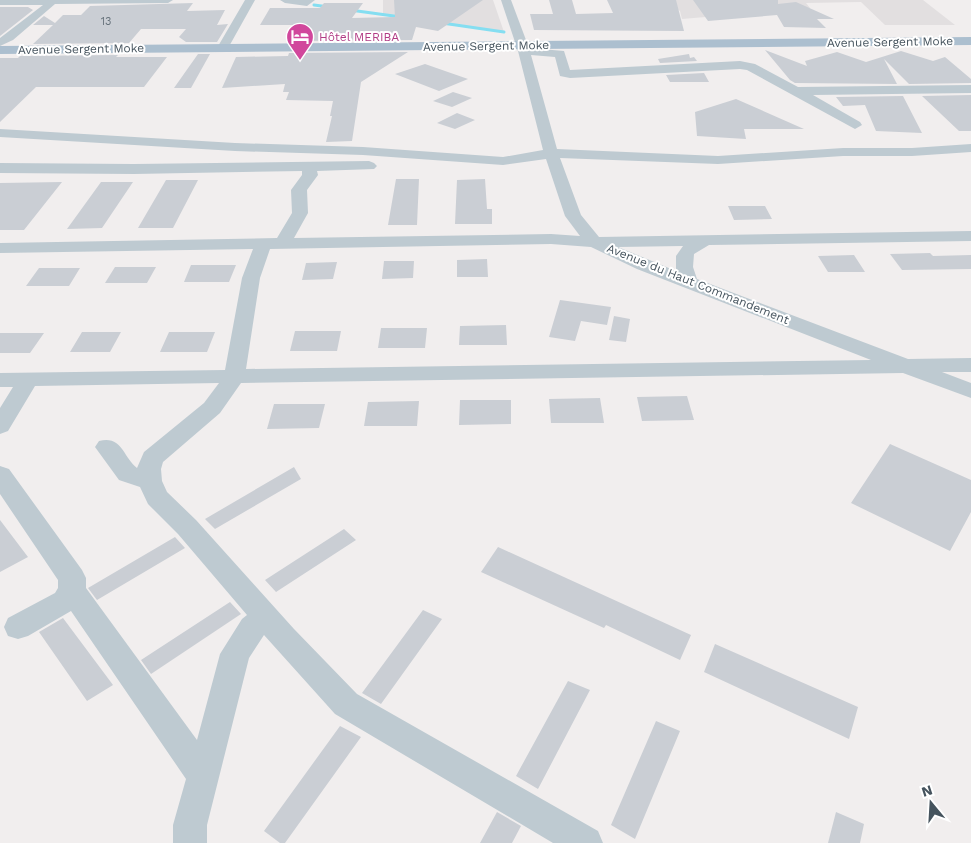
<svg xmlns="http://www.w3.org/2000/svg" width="971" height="843" font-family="'Work Sans',sans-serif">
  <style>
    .education { fill: #e2dfe0 }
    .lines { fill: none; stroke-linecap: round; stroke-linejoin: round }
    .stream { stroke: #85def1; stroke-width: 3 }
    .building { fill: #caced4 }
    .minor { fill: #becad1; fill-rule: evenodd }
    .major { fill: #acbfcf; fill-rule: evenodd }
    .labels { text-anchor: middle; stroke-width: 4; stroke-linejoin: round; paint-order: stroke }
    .far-number-label { font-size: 11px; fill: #66727b }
    .far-hotel-label { font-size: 12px; fill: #b23c85; stroke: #fff; text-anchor: start }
    .far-street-label { font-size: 12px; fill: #45535d; stroke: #fff }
  </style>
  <rect width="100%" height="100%" fill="#f1eeee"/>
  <path class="education" d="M383 0H493L504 32 383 14Z
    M664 0H923L955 25H885L861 2 806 3 810 8 682 19 680 11Z"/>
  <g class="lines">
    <path class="stream" d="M314 5 329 7
      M350 10 401 17
      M442 23 504 32"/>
  </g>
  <path class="building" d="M394 0H483L438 31 416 27 412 40 293 41 300 25H260L270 8H320L324 3H363L352 18 395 17Z
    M549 0H572L576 14 613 13 607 0H676L684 31 534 30 530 14H553Z
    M693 0H778V4L796 2 834 19H817L826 28 784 27 777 15 708 21Z
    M193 3 187 11 225 10 217 25 228 24 217 42H186L179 37 186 29H141L129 43 33 44 53 25H33L44 16 55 23 63 15H81L90 6Z
    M0 7H28L33 10 0 36Z
    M765 50 807 66 805 61 837 52 866 62 901 51 933 61 945 57 971 79V83L909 84 884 59 897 84 795 83 790 80Z
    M408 52 361 82 352 141 326 142 332 116H330L333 101 286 100 289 92H283L285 84 222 88 236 57 288 56 289 53Z
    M198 54H210L191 88H174Z
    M689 54 690 58 694 57 697 61 660 63 658 59Z
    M118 55 116 57H167L144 87H36L0 122V58H18L20 56Z
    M425 64 468 79 439 91 395 74Z
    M704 73 709 82H670L666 75Z
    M453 92 472 98 452 107 433 101Z
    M971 95V131H959L922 96Z
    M903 96 922 133 876 131 865 105 843 106 836 97Z
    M736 99 804 129H744L746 139 697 136 695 112Z
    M457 113 475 120 455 129 437 123Z
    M396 179H419L417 225H388Z
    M485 179 487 209H492V224H455L457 180Z
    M166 180H198L173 228H138Z
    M62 182 24 230H0V183Z
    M101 182H133L102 228 67 229Z
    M728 206H765L772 219 734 220Z
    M930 253 933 256 971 255V269L902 270 890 254Z
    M854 255 865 272H828L818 256Z
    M487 259 488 277H457V260Z
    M384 261H414L413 278 382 279Z
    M337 262 333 279 302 280 306 263Z
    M191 265H236L229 282H184Z
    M115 267H156L147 283H105Z
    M39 268H80L69 286H26Z
    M560 300 611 307 607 325 581 321 575 341 549 337Z
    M614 316 630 319 626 342 609 340Z
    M506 325 507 345H459L460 326Z
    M381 328H427L425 348H378Z
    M295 331H341L337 351H290Z
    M82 332H121L110 352H70Z
    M169 332H215L207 352H160Z
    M0 333H44L30 353H0Z
    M687 396 694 420 642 421 637 397Z
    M600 398 604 423H551L549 399Z
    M460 400H511V424L459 425Z
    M419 401 417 426H364L368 402Z
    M274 404H325L319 428 267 429Z
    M890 444 971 480V512L950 551 851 503Z
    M294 467 301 479 215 529 205 519Z
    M0 520 28 557 0 572Z
    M344 529 356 540 276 592 265 580Z
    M175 537 185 548 97 600 88 588Z
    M498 547 691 635 680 660 606 625 604 628 481 572Z
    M230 602 241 614 151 674 141 660Z
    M423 610 442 619 381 704 362 693Z
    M63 618 113 685 87 701 39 632Z
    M715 644 858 707 849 739 704 672Z
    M568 681 590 690 538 789 516 776Z
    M656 721 680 731 635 839 611 825Z
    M340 726 361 737 285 843H280L264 831Z
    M497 812 521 826 512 843H480Z
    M836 812 864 824 860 843H828Z"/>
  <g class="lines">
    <path class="minor" d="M0 0H173L168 3 55 4 13 40 0 46V38L43 5H0Z
      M245 0H255L227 50H219L217 48Z
      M280 0H315L307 6 285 3Z
      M501 0H511L529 48 564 51 570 70 740 61 755 64 798 87 971 85V93L813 95 860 122 862 125 855 129 747 70 740 69 570 78 560 76 555 57 531 55 557 149 718 156 843 148H912L971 144V152L912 156H843L718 164 560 158 581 215 599 237 971 231V241L709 245 694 254 693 267 697 279 908 359 971 358V372H942L971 383V398L903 373 241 383 220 413 163 462 161 469 162 481 167 492 196 520 294 629 357 694 598 831 603 843H553L335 714 264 635 249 658 207 825V843H173V825L186 779 71 611 28 636 18 639 8 636 4 627 8 618 55 593 58 588V580L0 494V466L9 469 82 570 86 578V588L197 740 220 654 242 619 247 615 178 534 148 504 140 487 119 480 95 447 99 441C122 435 123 457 137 468L144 452 204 403 219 383 35 386 8 431 0 434V408L13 387H0V373L225 370 242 278 253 249 0 253V243L277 238 292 213 291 190 302 175V171L134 174 0 173V163L134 164 369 161 374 163 377 166 374 169 317 171 318 175 307 190 308 213 294 238 551 234 580 236 565 216 546 159 503 165 363 155 235 151 0 137V129L235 143 363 147 503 157 543 150 518 51ZM551 244 591 247 637 269 871 360 246 369 260 278 270 249ZM683 246 676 256V271L618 247Z"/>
    <path class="major" d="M971 37V45L0 54V46Z"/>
  </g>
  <defs>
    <symbol id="hotel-pin" viewBox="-11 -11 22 30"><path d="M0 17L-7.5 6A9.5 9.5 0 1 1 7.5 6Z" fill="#d1479c" stroke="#fff"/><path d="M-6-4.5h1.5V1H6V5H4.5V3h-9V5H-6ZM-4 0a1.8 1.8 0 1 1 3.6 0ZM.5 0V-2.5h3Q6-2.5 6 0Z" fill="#fff"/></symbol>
  </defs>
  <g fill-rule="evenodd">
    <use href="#hotel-pin" x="284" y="21" width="32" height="43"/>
  </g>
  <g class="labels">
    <g class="far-number-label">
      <text x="106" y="25">13</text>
    </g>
    <g class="far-hotel-label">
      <text x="319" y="41">Hôtel MERIBA</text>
    </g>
    <g class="far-street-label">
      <text transform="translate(890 42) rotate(-1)" y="4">Avenue Sergent Moke</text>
      <text transform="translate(486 46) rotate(-1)" y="4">Avenue Sergent Moke</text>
      <text transform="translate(81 49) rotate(-1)" y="4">Avenue Sergent Moke</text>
      <text transform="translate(698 284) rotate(22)" y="4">Avenue du Haut Commandement</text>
    </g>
  </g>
  <g transform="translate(931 803) rotate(342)" stroke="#ffffff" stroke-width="4" paint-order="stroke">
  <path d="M0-4L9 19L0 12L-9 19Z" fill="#45535d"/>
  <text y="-8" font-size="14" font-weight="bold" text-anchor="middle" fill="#45535d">N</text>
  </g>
</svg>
